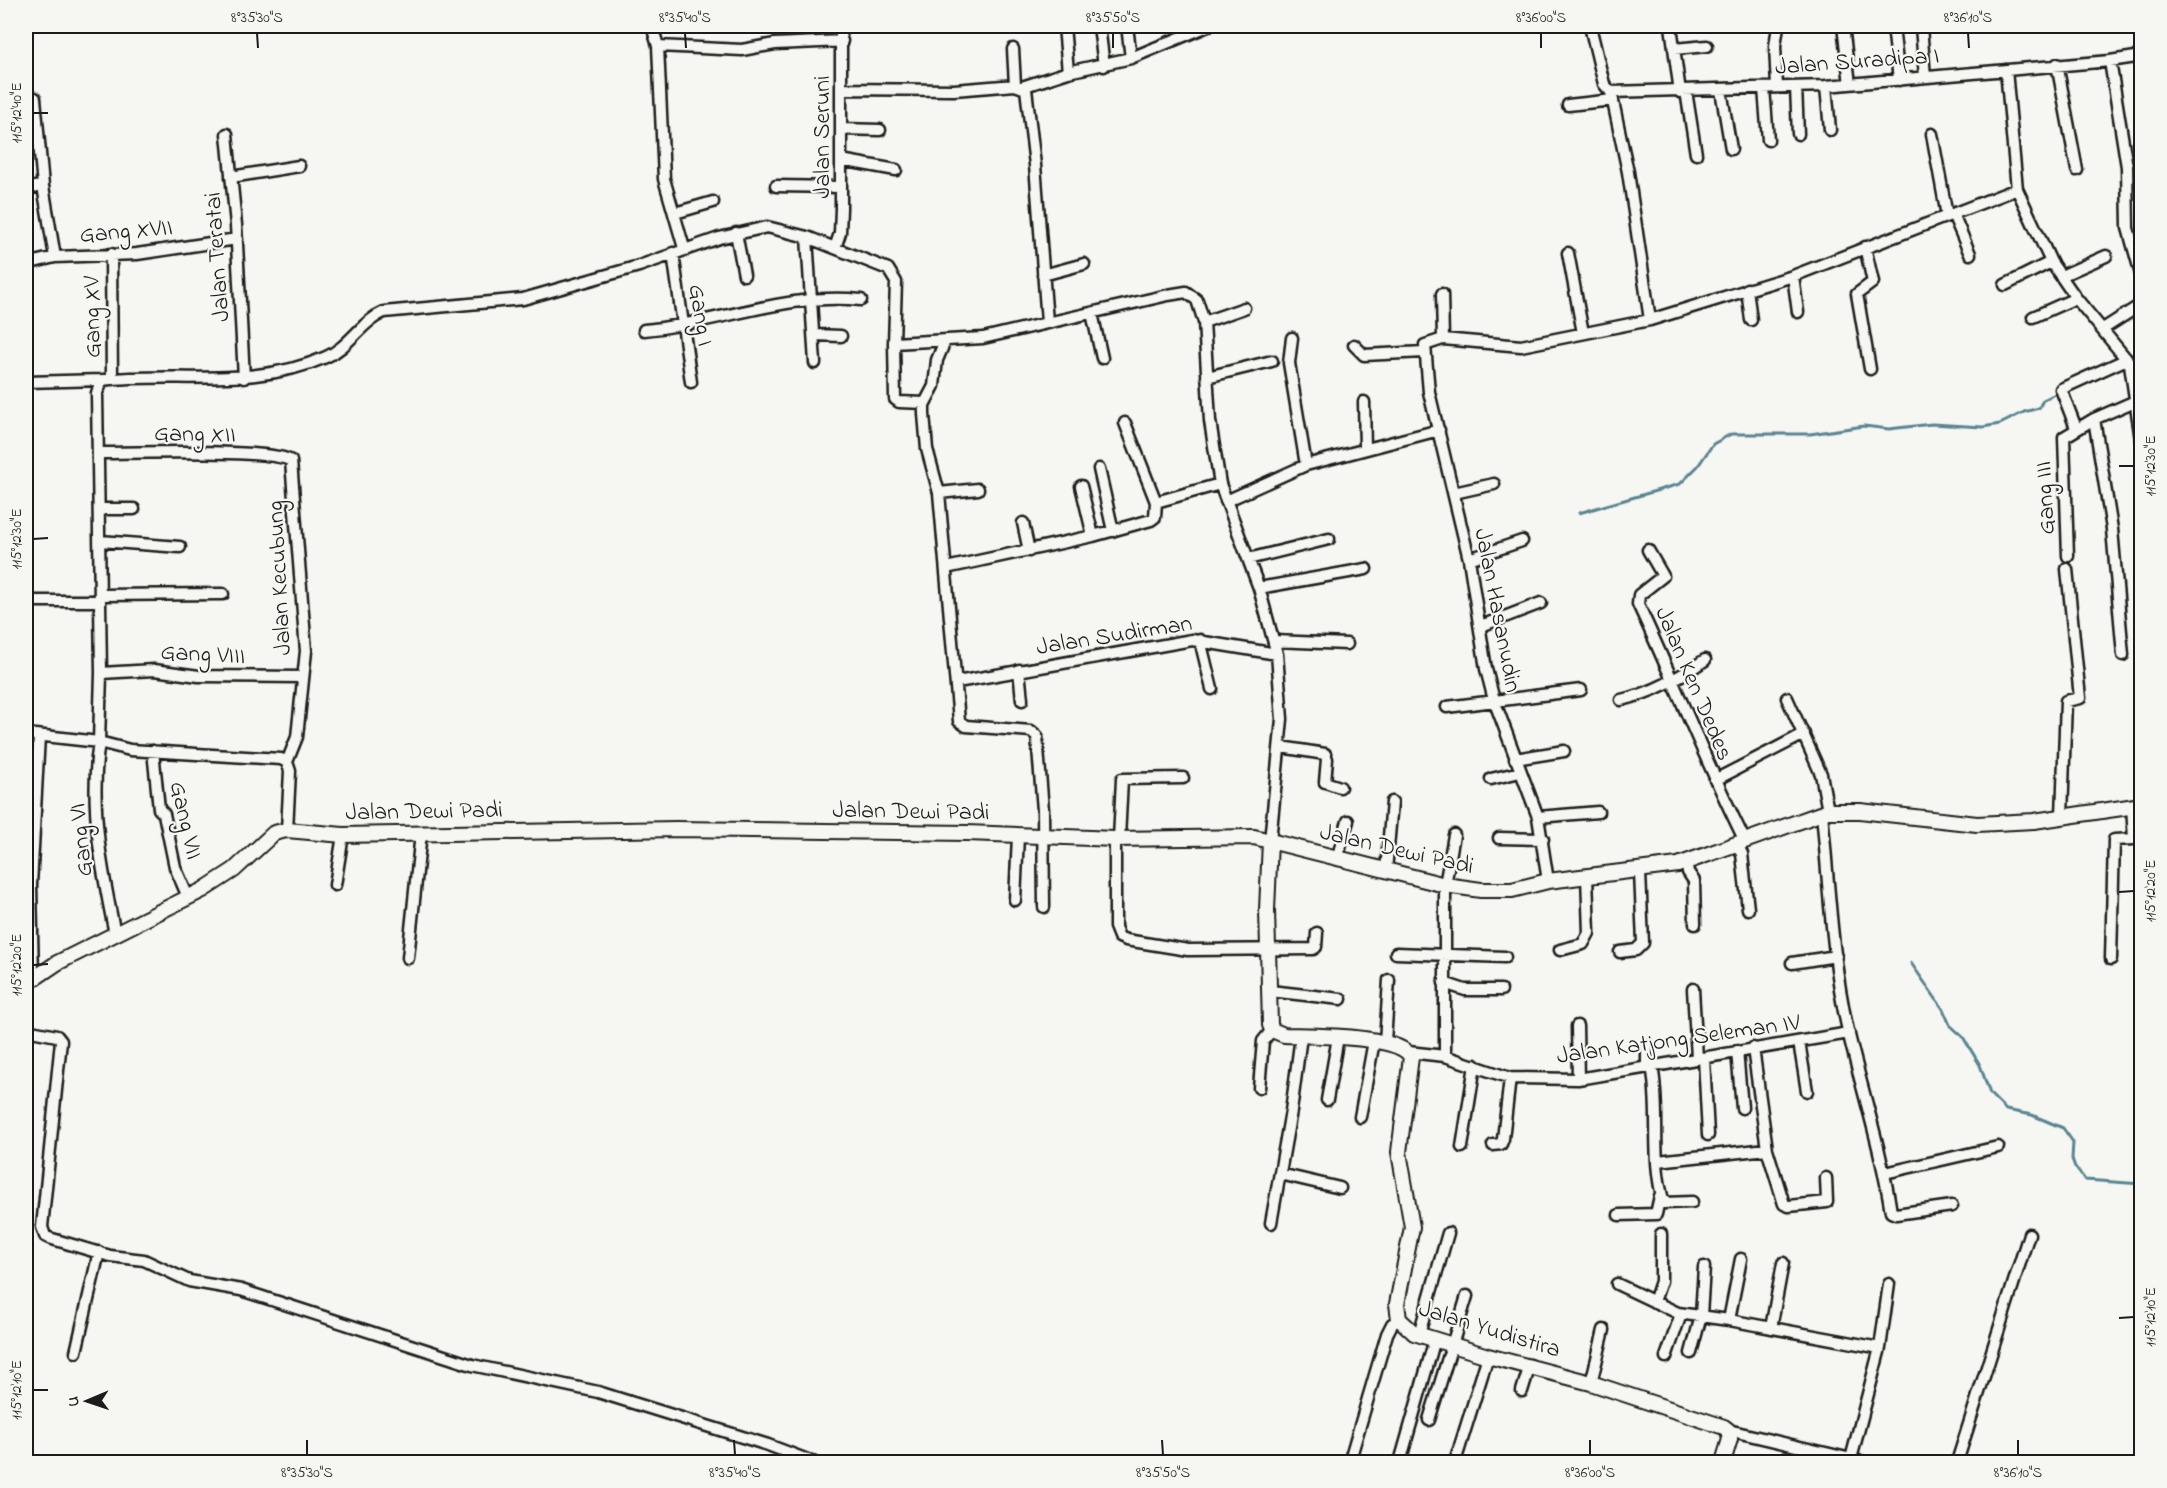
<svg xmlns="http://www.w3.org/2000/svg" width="2167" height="1488" font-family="'Indie Flower',sans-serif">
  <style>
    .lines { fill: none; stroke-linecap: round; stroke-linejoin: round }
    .stream { stroke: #588592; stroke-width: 3 }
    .street-casing { stroke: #1c1c1c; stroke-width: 15 }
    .secondary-casing { stroke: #1c1c1c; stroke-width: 18 }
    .street { stroke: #f6f6f2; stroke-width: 10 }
    .secondary { stroke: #f6f6f2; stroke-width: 14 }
    .ticks { fill: none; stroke: #1c1c1c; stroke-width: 2 }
    .labels { text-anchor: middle; stroke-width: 4.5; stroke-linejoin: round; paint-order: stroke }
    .street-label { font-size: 24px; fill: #1c1c1c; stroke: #f6f6f2 }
    .neatline { fill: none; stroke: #1c1c1c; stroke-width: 2 }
    .ticks-label { font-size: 15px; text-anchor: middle; fill: #1c1c1c }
  </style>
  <rect width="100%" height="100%" fill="#f6f6f2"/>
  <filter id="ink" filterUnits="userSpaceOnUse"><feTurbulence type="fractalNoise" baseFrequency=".0167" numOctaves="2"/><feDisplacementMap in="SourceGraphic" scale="12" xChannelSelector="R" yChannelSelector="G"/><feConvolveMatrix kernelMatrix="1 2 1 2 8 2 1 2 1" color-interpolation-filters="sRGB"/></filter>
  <g filter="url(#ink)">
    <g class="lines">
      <path class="stream" d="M2130 357 2142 353
        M1579 513 1680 484 1698 466 1713 444 1731 434H1810L1864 426 1889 429 1932 424 1983 427 2000 424 2024 412 2039 408 2043 400 2059 392
        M1911 963 1943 1009 1950 1025 1963 1037 1980 1065 1990 1094 2006 1110 2032 1115 2063 1128 2073 1142 2072 1159 2075 1167 2085 1180 2142 1184"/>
      <defs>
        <path id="street" d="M652 26 658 46 664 179 684 248
          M1064 26 1068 72
          M1099 26 1104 66
          M1127 26 1131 58
          M1590 26 1604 84 1611 92
          M1671 26 1680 92
          M1843 26 1850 84
          M1893 26 1899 80
          M1921 26 1925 77
          M658 46 742 50 775 44 842 41
          M1013 49 1015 85
          M1674 49 1707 46
          M2110 61 2127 167 2128 228 2142 278
          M2057 64 2077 170
          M1826 86 1830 130
          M1022 87 1068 72 1131 58 1208 26
          M1777 87 1775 46 1778 26
          M1796 87 1798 134
          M1764 88 1768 140
          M841 89 954 90 1015 85 1026 89 1035 165 1047 322
          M1721 90 1731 149
          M1686 91 1696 154
          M1611 92 1826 86 2110 61 2142 56
          M1611 92 1628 172 1650 320
          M35 98 43 186 55 257
          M1568 105 1613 100
          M841 129 880 130
          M227 134 236 225 244 378
          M1932 134 1947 216
          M841 160 896 170
          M231 177 299 166
          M776 186 841 187
          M26 188 43 186
          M2017 189 2051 262 2076 298 2142 378
          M675 213 713 202
          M1953 214 1970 254
          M736 233 744 275
          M807 237 815 363
          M1865 247 1873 282 1857 294 1870 369
          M835 248 840 233 841 208V26
          M673 253 691 382
          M1568 253 1583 333
          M111 254 112 379
          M26 264 55 257 137 254 237 239
          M1043 275 1084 264
          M1793 276 1798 312
          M2061 276 2106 256
          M2005 285 2051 262
          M1747 289 1751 320
          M1442 294 1443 339
          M1092 313 1102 358
          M2033 317 2076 298
          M1204 322 1244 308
          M2103 329 2142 304
          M644 330C717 324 787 292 861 300
          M814 335 841 336
          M1292 338 1289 363 1306 465
          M945 341 937 360 934 386 924 405V414L927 449 939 493 959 721 966 726 1031 731 1037 736 1043 810 1044 907
          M894 343 895 399 899 402 925 403
          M1354 345 1364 355 1424 352
          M2130 364 2142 447
          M1207 377 1272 361
          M26 382 102 380
          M1364 402 1365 448
          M2094 419 2112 529 2123 655
          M1125 423 1156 502
          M2076 428 2061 389 2127 359
          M98 453C129 453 272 448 291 461L306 651 297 737 287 762
          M1099 469 1113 531
          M1081 486 1093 536
          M939 493 978 489
          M1454 493 1494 484
          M1226 501 1306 465 1439 430
          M99 509H134
          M1023 523 1029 551
          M100 541 180 547
          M1648 550 1663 576 1639 595 1638 604C1675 683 1706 763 1745 841
          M2068 556 2064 437 2094 419 2142 398
          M1248 559 1329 539
          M1469 559 1522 541
          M946 568 1093 536 1151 520 1155 517 1156 502 1220 484
          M1259 588 1366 569
          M100 595 223 594
          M26 601H100
          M1481 626 1541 603
          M1200 640 1212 689
          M1274 641 1347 644
          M1019 670 1022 700
          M101 673 154 670 199 676 303 677
          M957 682 1192 640 1277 654
          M1787 698 1821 774 1828 811
          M1621 700C1653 693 1678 678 1705 660
          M1447 707 1581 690
          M26 734 99 742C89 806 102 871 115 934
          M1281 747 1325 754 1327 759 1325 782 1340 787
          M153 751 159 809 164 814 175 867 188 897
          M1515 759 1564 751
          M1491 779 1520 772
          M1715 780 1804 734
          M1822 813C1829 886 1832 963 1849 1035 1863 1094 1882 1152 1891 1212L1896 1214 1952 1206
          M2062 816 2066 701 2080 698 2067 569
          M1538 817 1598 812
          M287 830 290 771 287 762 281 759 130 750 99 742 101 673 97 393 102 380C178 372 254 389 326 357 349 347 361 322 384 312L523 299 639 266 719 238 767 227 807 237 888 269 896 282 894 343 983 338 1168 295 1186 292 1197 300 1204 322 1210 421 1220 484 1259 588 1277 654 1282 719 1270 841
          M1499 838 1543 839
          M1115 839V927L1119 937 1126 940 1188 950 1313 949 1316 947 1317 933
          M1119 839 1122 779 1183 778
          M1737 844 1742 854 1748 909
          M1337 859 1348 821
          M1686 863 1688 872 1694 881 1695 924
          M1386 871 1392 802
          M1548 881 1538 817 1494 700 1486 669 1469 559 1429 392 1425 345 1443 339 1521 346 1650 320 1793 276 2017 189 2006 70
          M335 885 343 835
          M1015 900 1018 836
          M1560 950 1583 944 1589 933 1587 876
          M1620 952 1636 950 1643 943 1640 872
          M1396 953 1505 957
          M408 958 421 833
          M2111 959 2114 840 2134 839 2132 805
          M1792 963 1836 956
          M33 977 31 885 39 736
          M1444 983 1465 990H1501
          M1693 989 1697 1058
          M1270 991 1341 999
          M1577 1026 1578 1079
          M26 1030 57 1036 61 1041 42 1227 45 1236 49 1238 110 1256 144 1260 189 1281 241 1290 472 1365 598 1392 768 1445 813 1462
          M1385 1042 1389 980
          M1799 1042 1807 1091
          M1647 1046V1068
          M1753 1048 1767 1149 1784 1204 1789 1206 1827 1202 1826 1178
          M1737 1051 1742 1108
          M1408 1052 1445 1056 1510 1078 1578 1079 1849 1033
          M1445 1056V885L1454 835
          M1704 1058 1708 1135
          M1652 1066C1661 1111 1650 1158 1664 1203L1692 1202
          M1259 1088 1263 1041 1272 1030
          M1327 1100 1338 1037
          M1360 1117 1374 1041
          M1493 1145 1501 1144 1503 1139 1510 1078
          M1462 1147 1475 1065
          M1658 1161 1767 1149
          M1885 1173 1998 1147
          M1280 1174 1340 1188
          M1619 1215 1656 1214 1660 1196
          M1271 1223 1291 1111 1301 1036
          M1617 1284 1678 1313 1729 1320 1880 1348 1851 1459
          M1654 1302 1661 1281V1234
          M1729 1320 1741 1259
          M1771 1328 1783 1263
          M1419 1334 1448 1233
          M1880 1348 1889 1284
          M76 1352 99 1252
          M1691 1353 1701 1316 1704 1267
          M1666 1357 1681 1314
          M1591 1383 1604 1330
          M1522 1391 1530 1365
          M1429 1420 1467 1296
          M1728 1430 1864 1462
          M1351 1456 1387 1334 1392 1324 1399 1319
          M1400 1462 1435 1339
          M1455 1462 1488 1356
          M1957 1462 2029 1234"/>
        <path id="secondary" d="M1270 841 1267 910 1270 1025 1272 1030 1284 1035C1309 1036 1399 1034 1411 1057L1399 1152 1412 1227 1397 1304 1399 1319 1414 1333 1488 1356 1591 1383 1724 1427 1728 1430 1730 1439 1723 1462
          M26 984 57 963 203 890 234 870 274 833 287 830 343 835 676 829 967 833 1115 839 1254 837 1445 885 1481 890H1512L1548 881 1678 865 1828 811H1860L1977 824 2034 821 2142 805"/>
      </defs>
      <use href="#street" class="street-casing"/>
      <use href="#secondary" class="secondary-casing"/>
      <use href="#street" class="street"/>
      <use href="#secondary" class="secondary"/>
    </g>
  </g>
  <path class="ticks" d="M257 33 258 48M685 33 686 48M1113 33V48M1541 33V48M1968 33 1969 48M33 113H48M2119 466H2134M33 539 48 538M2119 892 2134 891M33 965 48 964M2119 1318 2134 1317M33 1390H48M307 1440V1455M734 1440 735 1455M1162 1440 1163 1455M1590 1440V1455M2018 1440V1455"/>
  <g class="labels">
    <g class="street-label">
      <text transform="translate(1857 60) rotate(-4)" y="8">Jalan Suradipa I</text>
      <text transform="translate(821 137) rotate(-90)" y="8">Jalan Seruni</text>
      <text transform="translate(126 230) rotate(-5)" y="8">Gang XVII</text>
      <text transform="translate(216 257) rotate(-94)" y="8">Jalan Teratai</text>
      <text transform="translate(702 315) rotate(81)" y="8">Gang I</text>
      <text transform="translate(91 317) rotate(-91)" y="8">Gang XV</text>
      <text transform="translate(195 433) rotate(1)" y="8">Gang XII</text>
      <text transform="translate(2044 498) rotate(-93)" y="8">Gang III</text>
      <text transform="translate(278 578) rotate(-93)" y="8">Jalan Kecubung</text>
      <text transform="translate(1499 610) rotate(79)" y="8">Jalan Hasanudin</text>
      <text transform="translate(1114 634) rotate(-9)" y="8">Jalan Sudirman</text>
      <text transform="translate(203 653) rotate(3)" y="8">Gang VIII</text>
      <text transform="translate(1695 683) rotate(67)" y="8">Jalan Ken Dedes</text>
      <text transform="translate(424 810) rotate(-1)" y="8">Jalan Dewi Padi</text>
      <text transform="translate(911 810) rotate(1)" y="8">Jalan Dewi Padi</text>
      <text transform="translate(187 820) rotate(77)" y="8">Gang VII</text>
      <text transform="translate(80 840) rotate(-96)" y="8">Gang VI</text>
      <text transform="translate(1397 848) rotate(13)" y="8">Jalan Dewi Padi</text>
      <text transform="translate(1678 1038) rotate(-8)" y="8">Jalan Katjong Seleman IV</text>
      <text transform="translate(1490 1328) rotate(17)" y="8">Jalan Yudistira</text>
    </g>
  </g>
  <rect width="2167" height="1488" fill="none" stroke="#f6f6f2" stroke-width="66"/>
  <g transform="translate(87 1401) rotate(268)" stroke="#f6f6f2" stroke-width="4.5" paint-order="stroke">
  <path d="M0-4.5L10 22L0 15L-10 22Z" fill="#1c1c1c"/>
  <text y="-9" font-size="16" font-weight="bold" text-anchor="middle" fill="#1c1c1c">U</text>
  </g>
  <rect x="33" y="33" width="2101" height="1422" class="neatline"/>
  <g class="ticks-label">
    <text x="257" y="22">8°35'30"S</text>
    <text x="685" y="22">8°35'40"S</text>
    <text x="1113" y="22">8°35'50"S</text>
    <text x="1541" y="22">8°36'00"S</text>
    <text x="1968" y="22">8°36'10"S</text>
    <text transform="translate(16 113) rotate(-90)" y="5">115°12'40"E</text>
    <text transform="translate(2150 466) rotate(-90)" y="5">115°12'30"E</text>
    <text transform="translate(16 539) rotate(-90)" y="5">115°12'30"E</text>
    <text transform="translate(2150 891) rotate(-90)" y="5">115°12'20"E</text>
    <text transform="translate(16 965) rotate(-90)" y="5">115°12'20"E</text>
    <text transform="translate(2150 1317) rotate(-90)" y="5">115°12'10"E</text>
    <text transform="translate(16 1390) rotate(-90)" y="5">115°12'10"E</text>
    <text x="307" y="1477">8°35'30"S</text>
    <text x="735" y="1477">8°35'40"S</text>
    <text x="1163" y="1477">8°35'50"S</text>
    <text x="1590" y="1477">8°36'00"S</text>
    <text x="2018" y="1477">8°36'10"S</text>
  </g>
</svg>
